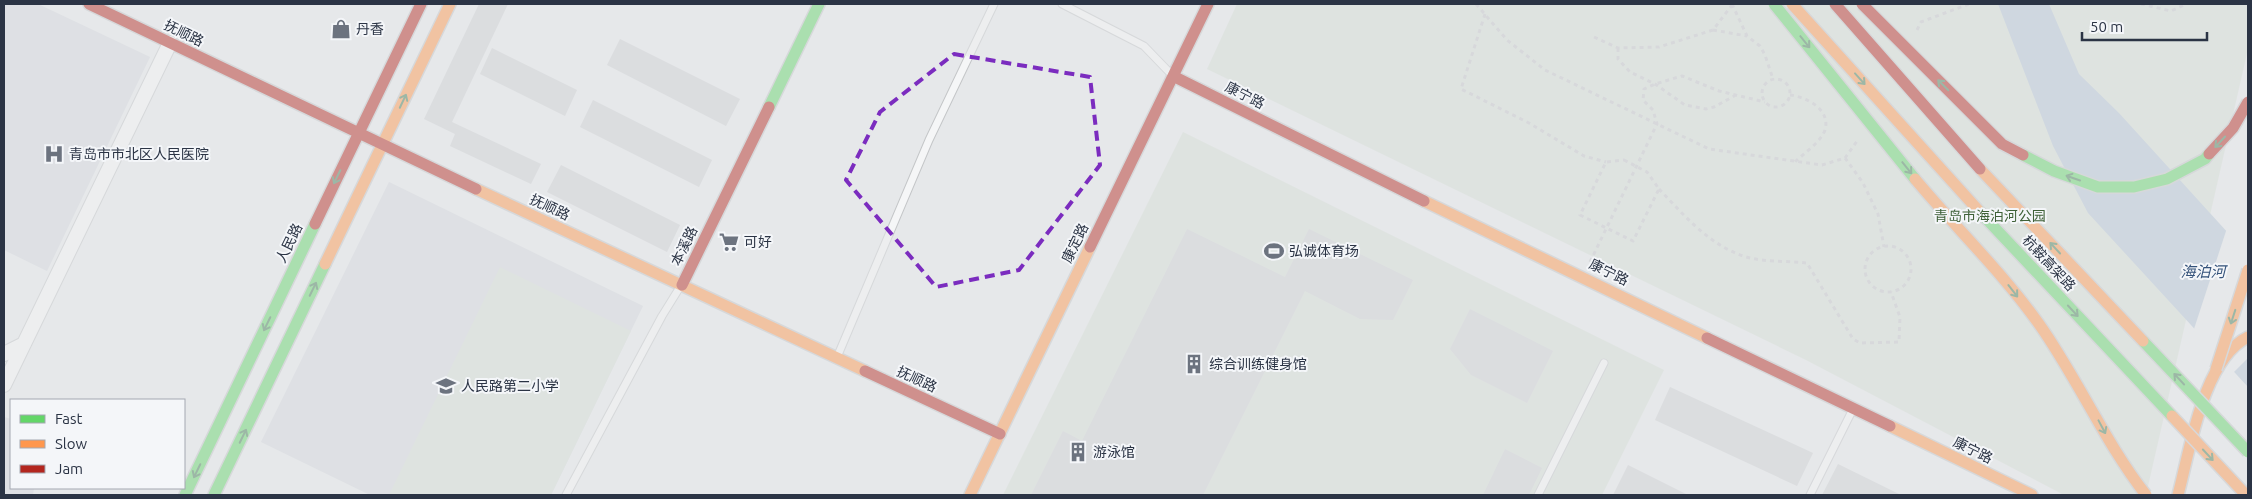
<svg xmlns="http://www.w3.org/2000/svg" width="2252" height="499" font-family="Ubuntu,'Noto Sans SC',sans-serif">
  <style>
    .built { fill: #d4d7dd }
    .green { fill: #d6ded6 }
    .water { fill: #b4c4d5 }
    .pier { fill: #e6e8ea }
    .building { fill: #ced0d3 }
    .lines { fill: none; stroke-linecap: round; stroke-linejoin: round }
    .lane-casing { stroke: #c4c6c8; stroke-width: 9 }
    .street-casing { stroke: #c4c6c8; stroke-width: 16 }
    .fast-casing { stroke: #c4c6c8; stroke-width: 14 }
    .slow-casing { stroke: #c4c6c8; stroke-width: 14 }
    .jam-casing { stroke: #c4c6c8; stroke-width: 14 }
    .path { stroke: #c5c6ca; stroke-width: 3; stroke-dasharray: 4 4; stroke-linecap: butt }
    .lane { stroke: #f5f6f7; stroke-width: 7 }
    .street { stroke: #f5f6f7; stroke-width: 14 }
    .fast { stroke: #63d668; stroke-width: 11 }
    .slow { stroke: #ff974d; stroke-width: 11 }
    .jam { stroke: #b3261e; stroke-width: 11 }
    .fast-bridge-casing { stroke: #c4c6c8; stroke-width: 14; stroke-linecap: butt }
    .slow-bridge-casing { stroke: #c4c6c8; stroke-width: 14; stroke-linecap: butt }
    .jam-bridge-casing { stroke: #c4c6c8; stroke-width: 14; stroke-linecap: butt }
    .fast-bridge { stroke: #63d668; stroke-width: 11 }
    .slow-bridge { stroke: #ff974d; stroke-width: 11 }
    .jam-bridge { stroke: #b3261e; stroke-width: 11 }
    .oneway { stroke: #447d55 }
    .marked { fill: none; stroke: #7b2cbf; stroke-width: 4; stroke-dasharray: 10 6; stroke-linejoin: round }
    .labels { text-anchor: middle; stroke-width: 4; stroke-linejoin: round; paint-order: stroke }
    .poi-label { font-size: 14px; fill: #2b3445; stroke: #f4f6f9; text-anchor: start }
    .street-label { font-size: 14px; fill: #2b3445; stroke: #f4f6f9 }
    .park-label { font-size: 14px; fill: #3f6138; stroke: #f4f6f9 }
    .water-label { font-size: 15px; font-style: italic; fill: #34527a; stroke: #f4f6f9 }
  </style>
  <rect width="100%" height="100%" fill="#e6e8ea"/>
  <path class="built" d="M4 4H38L150 57 47 271 4 250Z
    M389 182 643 306 551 495H370L261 442Z
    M4 417 11 419V488H34L33 495H4Z"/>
  <path class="green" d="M1237 4H2248V49L2146 495H2064L1806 360 1207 69Z
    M1183 132 1664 370 1602 495H1003Z
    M500 267 631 331 551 495H389Z"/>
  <path class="water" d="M1998 4H2049L2079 74 2119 113 2229 234 2248 250V387L2088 213 2053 146Z"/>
  <path class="pier" d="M2227 228 2248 247V358L2232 374 2193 332Z"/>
  <path class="building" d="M479 4H508L452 122 541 164 531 184 450 146 455 134 424 119Z
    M620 39 740 99 726 126 607 65Z
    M492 48 577 90 565 116 480 74Z
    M593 100 712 160 699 187 580 127Z
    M561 165 680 225 667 252 547 192Z
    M1187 229 1285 277 1309 229 1413 280 1393 320 1360 319 1305 291 1203 495H1031L1063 431 1082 441Z
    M1470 309 1553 351 1527 403 1471 375 1450 349Z
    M1670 387 1813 453 1797 486 1655 420Z
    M1505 449 1542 468 1529 495H1483Z
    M1838 464 1901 495H1822Z
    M1628 465 1688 495H1613Z"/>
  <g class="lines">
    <defs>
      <path id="lane" d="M1062 4 1144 46 1171 74
        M838 355 929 140 994 4
        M566 495 662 316 680 287
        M1538 495 1604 363
        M1810 495 1853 409"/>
      <path id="street" d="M4 354 24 344
        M4 385 170 43"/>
      <path id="fast" d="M769 107 819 4
        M185 495 315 224
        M214 495 325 264"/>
      <path id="slow" d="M476 189 865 371
        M1424 201 1707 338
        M325 264 450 4
        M1890 426 2032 495
        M970 495 1090 247
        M2178 495C2190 450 2203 359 2248 337"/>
      <path id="jam" d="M89 4 476 189
        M1173 76 1424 201
        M315 224 421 4
        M1090 247 1208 4
        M682 285 769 107
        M1707 338 1890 426
        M865 371 1000 434"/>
    </defs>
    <use href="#lane" class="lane-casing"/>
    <use href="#street" class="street-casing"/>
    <use href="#fast" class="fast-casing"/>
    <use href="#slow" class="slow-casing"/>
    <use href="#jam" class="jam-casing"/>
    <path class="path" d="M1476 4 1507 40 1545 70 1709 149 1822 165 1845 158 1857 141
      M1732 4 1747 36 1760 46 1765 55 1773 79
      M2141 4 2171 11 2186 4
      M1485 14 1461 89 1529 123 1584 156 1606 162
      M1713 30 1747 36
      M1917 30 1921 22 1969 4
      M1594 37 1618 48 1659 47 1713 30 1732 5
      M1618 48V59L1630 72 1655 84 1685 105 1706 109 1714 107 1736 95
      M1762 93a14 14 0 1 1 28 0a14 14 0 1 1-28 0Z
      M1790 95C1806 97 1831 109 1825 130 1821 142 1804 153 1795 162
      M1845 158 1863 183 1878 214 1884 247
      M1624 160 1647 172 1659 189 1633 241 1580 215 1606 162Z
      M1659 189C1685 216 1711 248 1750 258 1768 262 1789 261 1807 263L1853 339 1860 343 1899 342 1900 317 1891 292
      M1865 269a23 23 0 1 1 46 0a23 23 0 1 1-46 0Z
      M1590 262 1657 124 1653 110 1643 100 1644 89 1655 84 1682 76 1719 91 1765 102"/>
    <use href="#lane" class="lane"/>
    <use href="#street" class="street"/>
    <use href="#fast" class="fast"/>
    <use href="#slow" class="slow"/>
    <use href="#jam" class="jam"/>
    <defs>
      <path id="fast-bridge" d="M1774 4 1915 179
        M2023 155 2054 171 2098 187H2134L2167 179 2205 159 2209 154
        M1978 210 2172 416
        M2143 341 2248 452"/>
      <path id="slow-bridge" d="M1792 4 1978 210
        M1980 169 2143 341
        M1915 179C1956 228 2002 272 2039 324 2078 379 2104 441 2146 495
        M2216 369 2248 270
        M2172 416 2246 495"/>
      <path id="jam-bridge" d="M1835 4 1980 169
        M1862 4 2002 144 2023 155
        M2209 154 2233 128 2248 102"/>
    </defs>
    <use href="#fast-bridge" class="fast-bridge-casing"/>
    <use href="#slow-bridge" class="slow-bridge-casing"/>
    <use href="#jam-bridge" class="jam-bridge-casing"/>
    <use href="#fast-bridge" class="fast-bridge"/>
    <use href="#slow-bridge" class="slow-bridge"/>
    <use href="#jam-bridge" class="jam-bridge"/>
  </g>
  <defs><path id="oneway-shaft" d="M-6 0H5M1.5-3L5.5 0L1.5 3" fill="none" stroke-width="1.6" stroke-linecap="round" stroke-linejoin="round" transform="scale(1.25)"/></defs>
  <g class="oneway">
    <use href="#oneway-shaft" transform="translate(1805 42) rotate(51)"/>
    <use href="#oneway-shaft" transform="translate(1860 79) rotate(48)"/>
    <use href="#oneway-shaft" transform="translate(1943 85) rotate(-135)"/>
    <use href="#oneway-shaft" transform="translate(403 101) rotate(-65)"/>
    <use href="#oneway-shaft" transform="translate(2220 142) rotate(133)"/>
    <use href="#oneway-shaft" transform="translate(1907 168) rotate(51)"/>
    <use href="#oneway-shaft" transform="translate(337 177) rotate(116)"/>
    <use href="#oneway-shaft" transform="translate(2073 178) rotate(-161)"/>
    <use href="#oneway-shaft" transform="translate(2055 248) rotate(-133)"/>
    <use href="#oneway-shaft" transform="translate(313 289) rotate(-64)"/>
    <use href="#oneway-shaft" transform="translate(2013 291) rotate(52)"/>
    <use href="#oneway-shaft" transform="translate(2073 311) rotate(47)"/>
    <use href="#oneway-shaft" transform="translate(2233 317) rotate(108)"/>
    <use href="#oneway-shaft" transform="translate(267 324) rotate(116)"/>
    <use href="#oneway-shaft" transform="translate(2179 379) rotate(-133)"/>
    <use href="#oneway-shaft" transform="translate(2102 427) rotate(62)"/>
    <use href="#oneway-shaft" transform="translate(243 436) rotate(-64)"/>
    <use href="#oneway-shaft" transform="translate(2208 455) rotate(47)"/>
    <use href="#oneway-shaft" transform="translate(197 471) rotate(116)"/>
  </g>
  <path d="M0 0H2252V499H0ZM954 54 1090 77 1100 165 1019 270 936 287 846 180 880 112Z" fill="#e6e8ea" fill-opacity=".55" fill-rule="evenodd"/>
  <path class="marked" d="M954 54 1090 77 1100 165 1019 270 936 287 846 180 880 112Z"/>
  <defs>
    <symbol id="shop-bare" viewBox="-9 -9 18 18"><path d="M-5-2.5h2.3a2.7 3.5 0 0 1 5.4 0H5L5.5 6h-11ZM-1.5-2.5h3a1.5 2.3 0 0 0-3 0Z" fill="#6c737f" stroke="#f4f6f9" stroke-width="2.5" paint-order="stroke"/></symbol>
    <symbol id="hospital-bare" viewBox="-9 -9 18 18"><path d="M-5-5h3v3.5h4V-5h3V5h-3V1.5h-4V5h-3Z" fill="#6c737f" stroke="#f4f6f9" stroke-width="2.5" paint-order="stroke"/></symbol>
    <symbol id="supermarket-bare" viewBox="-9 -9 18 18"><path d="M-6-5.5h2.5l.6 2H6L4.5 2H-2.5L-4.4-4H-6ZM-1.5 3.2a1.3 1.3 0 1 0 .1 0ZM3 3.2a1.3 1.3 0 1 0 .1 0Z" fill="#6c737f" stroke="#f4f6f9" stroke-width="2.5" paint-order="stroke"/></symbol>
    <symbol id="stadium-bare" viewBox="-9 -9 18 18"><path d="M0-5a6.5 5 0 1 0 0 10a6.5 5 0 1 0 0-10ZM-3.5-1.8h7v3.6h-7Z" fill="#6c737f" stroke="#f4f6f9" stroke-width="2.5" paint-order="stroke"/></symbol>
    <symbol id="building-bare" viewBox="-9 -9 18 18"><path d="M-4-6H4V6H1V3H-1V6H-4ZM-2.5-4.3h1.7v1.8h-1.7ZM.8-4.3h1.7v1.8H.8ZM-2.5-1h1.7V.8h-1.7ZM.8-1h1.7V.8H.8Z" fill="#6c737f" stroke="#f4f6f9" stroke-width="2.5" paint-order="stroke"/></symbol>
    <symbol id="school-bare" viewBox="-9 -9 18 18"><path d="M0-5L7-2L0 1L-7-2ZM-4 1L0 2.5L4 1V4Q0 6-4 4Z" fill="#6c737f" stroke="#f4f6f9" stroke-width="2.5" paint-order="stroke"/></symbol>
  </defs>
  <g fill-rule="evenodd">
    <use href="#shop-bare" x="327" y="15" width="28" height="28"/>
    <use href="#hospital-bare" x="40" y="140" width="28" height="28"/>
    <use href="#supermarket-bare" x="715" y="228" width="28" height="28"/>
    <use href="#stadium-bare" x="1260" y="237" width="28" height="28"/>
    <use href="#building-bare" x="1180" y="350" width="28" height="28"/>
    <use href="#school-bare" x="432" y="372" width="28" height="28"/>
    <use href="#building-bare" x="1064" y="438" width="28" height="28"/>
  </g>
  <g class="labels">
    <g class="poi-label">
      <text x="356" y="34">丹香</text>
      <text x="69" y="159">青岛市市北区人民医院</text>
      <text x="744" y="247">可好</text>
      <text x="1289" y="256">弘诚体育场</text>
      <text x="1209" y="369">综合训练健身馆</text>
      <text x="461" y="391">人民路第二小学</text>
      <text x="1093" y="457">游泳馆</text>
    </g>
    <g class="street-label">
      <text transform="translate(184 33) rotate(26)" y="5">抚顺路</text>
      <text transform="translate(1245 95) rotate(27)" y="5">康宁路</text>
      <text transform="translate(550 207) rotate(25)" y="5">抚顺路</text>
      <text transform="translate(289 243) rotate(-64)" y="5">人民路</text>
      <text transform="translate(1075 243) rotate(-64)" y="5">康定路</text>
      <text transform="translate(684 246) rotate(-64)" y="5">本溪路</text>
      <text transform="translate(2049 263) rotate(47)" y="5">杭鞍高架路</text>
      <text transform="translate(1609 272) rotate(26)" y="5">康宁路</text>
      <text transform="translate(917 379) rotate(25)" y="5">抚顺路</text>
      <text transform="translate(1973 450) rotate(26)" y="5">康宁路</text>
    </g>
    <g class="park-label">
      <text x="1990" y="221">青岛市海泊河公园</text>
    </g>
    <g class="water-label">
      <text x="2203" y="277">海泊河</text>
    </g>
  </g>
  <rect width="2252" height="499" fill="none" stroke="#2b3445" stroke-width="10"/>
  <rect x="10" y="399" width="175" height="90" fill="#f4f6f9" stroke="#a4a8b1"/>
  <rect x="20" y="415" width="25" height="8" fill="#63d668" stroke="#a4a8b1"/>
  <text x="55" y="424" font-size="15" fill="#2b3445">Fast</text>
  <rect x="20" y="440" width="25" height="8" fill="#ff974d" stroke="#a4a8b1"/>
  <text x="55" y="449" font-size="15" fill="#2b3445">Slow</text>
  <rect x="20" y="465" width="25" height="8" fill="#b3261e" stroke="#a4a8b1"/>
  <text x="55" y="474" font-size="15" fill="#2b3445">Jam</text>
  <path d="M2082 32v8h125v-8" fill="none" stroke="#2b3445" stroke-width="2.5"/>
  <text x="2090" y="32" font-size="15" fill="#2b3445" stroke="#f4f6f9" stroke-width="4" paint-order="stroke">50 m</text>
</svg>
